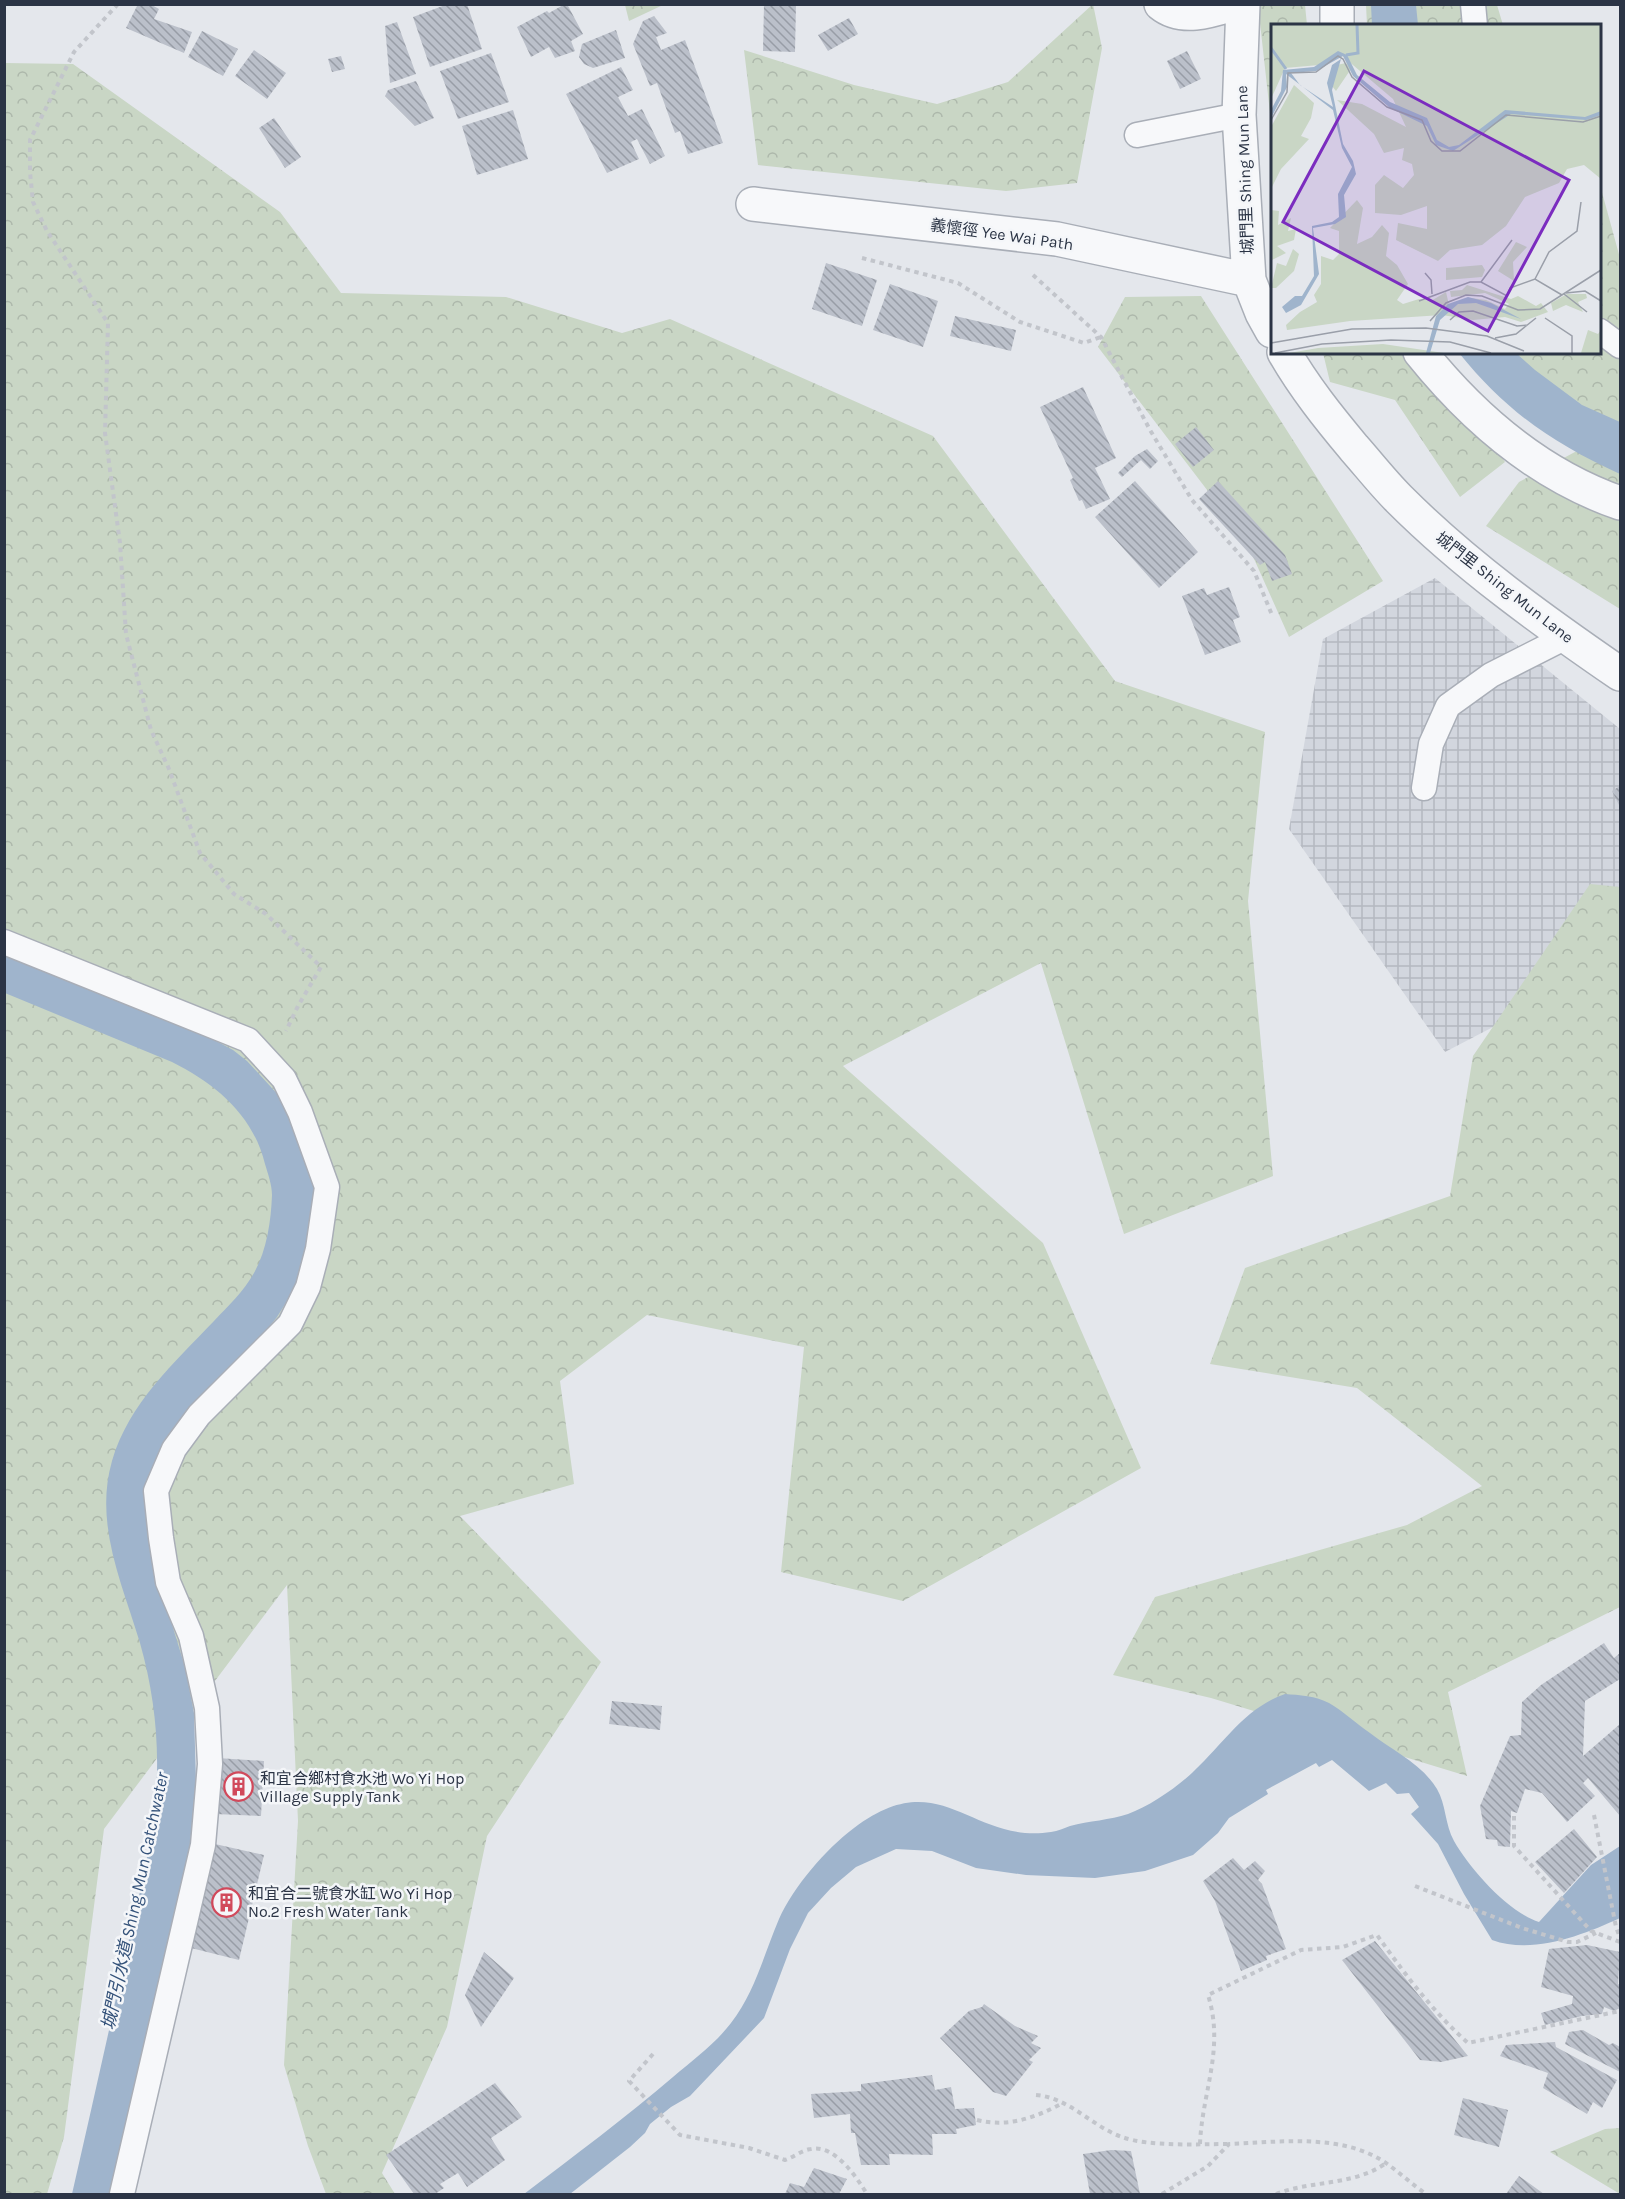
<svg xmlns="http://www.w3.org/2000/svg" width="1625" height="2199" font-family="Karla,'Noto Sans TC',sans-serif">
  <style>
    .industrial { fill: url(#industrial-grid) }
    .forest { fill: url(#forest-crowns) }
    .water { fill: #9fb4cc }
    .building { fill: url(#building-back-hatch) }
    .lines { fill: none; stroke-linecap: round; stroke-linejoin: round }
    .lane-casing { stroke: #a9aeb7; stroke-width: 27 }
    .street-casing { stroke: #a9aeb7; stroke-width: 36 }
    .path { stroke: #c2c5cb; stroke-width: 4; stroke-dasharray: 4.5 4.5; stroke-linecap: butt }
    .lane { stroke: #f7f8fa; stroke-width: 24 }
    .street { stroke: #f7f8fa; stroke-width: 33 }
    .labels { text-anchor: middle; stroke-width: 5; stroke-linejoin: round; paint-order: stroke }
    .street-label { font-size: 16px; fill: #2b3445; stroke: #f4f6f9 }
    .poi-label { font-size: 16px; fill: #2b3445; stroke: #f4f6f9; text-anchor: start }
    .water-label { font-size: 18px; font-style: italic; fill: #34527a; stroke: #f4f6f9 }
    .inset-river { fill: none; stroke: #9fb4cc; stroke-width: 3 }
    .inset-road { fill: none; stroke: #9a9fa9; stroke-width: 1.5 }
    .view { fill: #7b2cbf; fill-opacity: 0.15; stroke: #7b2cbf; stroke-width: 3 }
    .inset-edge { fill: none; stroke: #2b3445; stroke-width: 3 }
  </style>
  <defs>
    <pattern id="industrial-grid" width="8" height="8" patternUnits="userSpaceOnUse" patternTransform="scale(1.5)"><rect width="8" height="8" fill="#d2d6de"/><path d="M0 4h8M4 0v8" fill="none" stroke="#b4b8c0"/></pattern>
    <pattern id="forest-crowns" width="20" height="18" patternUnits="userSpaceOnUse" patternTransform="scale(1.5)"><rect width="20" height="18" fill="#c9d6c5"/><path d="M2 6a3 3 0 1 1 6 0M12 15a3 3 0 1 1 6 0" fill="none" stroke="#adb8ab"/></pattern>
    <pattern id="building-back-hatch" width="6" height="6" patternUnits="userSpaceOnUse" patternTransform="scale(1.5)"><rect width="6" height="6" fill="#bbc0ca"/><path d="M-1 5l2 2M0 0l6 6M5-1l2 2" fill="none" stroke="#989da6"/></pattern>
  </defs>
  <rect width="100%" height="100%" fill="#e4e7ec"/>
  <path class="industrial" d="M1435 578 1620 729V961L1445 1052 1289 829 1323 639Z"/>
  <path class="forest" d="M1093 4 1102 48 1077 183 1006 191 758 165 744 50 854 85 937 104 1008 82Z
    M663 5 629 21 625 5 663 4Z
    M1258 5H1305L1307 25 1272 26V131Z
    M1366 5H1497L1503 25H1367Z
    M5 63 73 64 280 212 341 293 506 297 622 333 670 319 933 436 1115 681 1265 732 1248 901 1273 1176 1124 1234 1041 963 843 1066 1043 1243 1141 1468 903 1601 781 1572 804 1347 647 1315 560 1381 574 1484 460 1516 601 1662 487 1836 447 2027 382 2173 395 2194H326L308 2146 284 2065 298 1821 287 1585 104 1829 64 2137 47 2194H5Z
    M1600 185 1620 258V609L1486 526 1519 482 1588 445 1490 353 1600 352Z
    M1201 296 1383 581 1289 637 1246 541 1098 347 1125 297Z
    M1323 353H1430L1505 462 1460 497 1395 400 1330 382Z
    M1590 884 1620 887V1607L1448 1692 1467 1776 1211 1698 1113 1675 1155 1597 1407 1525 1482 1486 1357 1388 1210 1364 1245 1268 1450 1196 1473 1056Z
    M1620 2128V2194L1550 2152 1605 2129Z"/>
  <path class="water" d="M1371 5H1416L1418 25H1372Z
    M1459 353H1516L1535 370 1582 405 1620 422V474C1552 443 1506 411 1459 353Z
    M4 953 205 1035 233 1050 247 1061 281 1098 295 1123 316 1186 304 1265 292 1293 277 1317 253 1347 147 1495V1531L151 1556 185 1667 194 1713 196 1781 190 1845 111 2194H72C90 2115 108 2036 125 1957 139 1896 155 1835 157 1772 158 1729 152 1685 140 1643 122 1583 94 1524 112 1461 129 1403 174 1363 214 1321 228 1306 244 1291 254 1273 267 1250 271 1221 272 1195 272 1185 268 1174 265 1164 253 1115 216 1084 172 1062L5 993Z
    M1285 1694C1299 1695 1316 1696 1329 1703 1343 1711 1357 1724 1370 1733 1393 1751 1421 1763 1437 1789 1446 1804 1445 1825 1454 1841 1470 1869 1508 1912 1539 1922L1591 1865 1620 1846V1918C1583 1935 1533 1955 1492 1940L1464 1894 1438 1844 1411 1814 1419 1807 1409 1793 1397 1794 1386 1783 1369 1791 1332 1760 1319 1767 1316 1763 1266 1790 1268 1794 1229 1818 1218 1833 1193 1855 1145 1871 1095 1878 1026 1875 976 1868 932 1851 896 1849 856 1867 831 1888 808 1913 790 1949 764 2018 690 2096 671 2107 650 2124 645 2133 630 2147 570 2194H524C574 2156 625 2118 673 2077 693 2060 715 2044 731 2023 755 1992 764 1954 779 1919 794 1886 825 1850 854 1828 941 1762 969 1844 1051 1832 1058 1831 1064 1828 1070 1826 1089 1821 1110 1820 1128 1814 1150 1806 1179 1786 1195 1770 1225 1742 1245 1708 1285 1694Z"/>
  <path class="building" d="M138 4H150L159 9 154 19 192 32 184 53 126 28Z
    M448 4H467L482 49 430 67 413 17Z
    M565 4H567L583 34 571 41 575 51 555 58 549 47 531 57 517 27 547 11 549 13Z
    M764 4H796L795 52 763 51Z
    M654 16 667 33 656 37 661 50 685 40 723 143 688 154 680 131 675 133 657 83 650 86 633 44 643 21Z
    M849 18 858 34 828 51 818 35Z
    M397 22 416 74 390 83 385 26Z
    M616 30 625 58 593 68 584 64 579 57 582 44Z
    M202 31 238 49 223 76 188 57Z
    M254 50 286 73 267 99 235 76Z
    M1187 51 1201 79 1180 89 1167 61Z
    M491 53 509 102 458 119 440 71Z
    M341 56 345 69 332 72 328 59Z
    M621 67 633 90 618 97 628 116 642 109 665 156 650 164 637 139 631 142 639 159 607 173 566 94Z
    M416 81 434 118 415 126 385 96 388 90Z
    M513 110 528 159 477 175 462 126Z
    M274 118 301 157 285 168 259 128Z
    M826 263 877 280 862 326 812 309Z
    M890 284 938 301 923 347 873 330Z
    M955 316 1016 330 1011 351 950 336Z
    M1083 387 1116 458 1095 468 1110 499 1086 509 1082 500 1079 501 1070 480 1073 478 1040 407Z
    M1196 427 1214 450 1193 467 1175 444Z
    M1147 449 1158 461 1150 469 1141 460 1122 477 1118 473 1135 456Z
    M1135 481 1198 552 1159 588 1095 517Z
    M1218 481 1285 555 1292 574 1272 581 1265 562 1260 565 1199 499Z
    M1229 587 1240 617 1233 620 1241 642 1205 655 1182 596 1204 588 1207 595Z
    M1620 786V807L1612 791Z
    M1604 1643 1614 1658 1620 1653V1679L1585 1701 1583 1756 1620 1724V1816L1588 1778 1583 1783 1595 1796 1567 1822 1542 1793 1525 1789 1517 1813 1511 1811 1510 1847 1498 1846 1497 1840 1486 1839 1480 1806 1510 1736 1521 1735 1522 1702 1541 1685Z
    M612 1701 662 1706 660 1730 609 1724Z
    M217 1758 264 1761 261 1816 215 1814Z
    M1574 1829 1597 1857 1564 1893 1535 1862Z
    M215 1844 264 1855 239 1960 191 1948Z
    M1233 1858 1244 1870 1255 1861 1265 1871 1258 1880 1262 1884 1286 1949 1266 1956 1267 1960 1241 1971 1215 1901 1203 1881Z
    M1375 1941 1468 2056 1441 2062 1420 2060 1342 1960Z
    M1587 1945 1620 1952 1618 1984 1620 1985V2008L1614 2011 1604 2007 1602 2014 1582 2016 1545 2025 1541 2013 1572 2004 1573 1996 1541 1987 1549 1949Z
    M484 1952 514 1978 481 2027 465 1995Z
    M984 2004 1015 2026 1038 2036 1031 2043 1041 2048 1029 2060 1033 2062 1006 2096 993 2092 940 2038 969 2011 982 2007Z
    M1583 2030 1609 2045 1613 2043 1620 2047V2072L1565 2044 1569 2032Z
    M1555 2042 1556 2047 1617 2080 1602 2108 1593 2102 1587 2114 1543 2088 1548 2073 1500 2056 1506 2045Z
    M932 2075 935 2090 951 2087 955 2109 974 2108 976 2125 956 2129 957 2134H932L933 2155 889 2154 890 2165H861L855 2133H851L850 2114 814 2118 811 2094 861 2091V2084Z
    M495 2083 522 2117 491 2138 505 2160 467 2187 458 2173 440 2184 444 2188 435 2194H414L386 2155Z
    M1463 2098 1508 2110 1499 2147 1454 2135Z
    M1111 2150 1131 2151 1140 2194H1090L1083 2154Z
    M814 2168 847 2179 839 2194H785L790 2183 804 2187Z
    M1519 2176 1544 2194H1506Z"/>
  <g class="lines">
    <defs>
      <path id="lane" d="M1473 4 1475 26
        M1137 135 1239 115
        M1600 331 1620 346
        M1424 788 1431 744 1448 706 1491 675 1566 637
        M4 942 248 1040 284 1079 300 1112 327 1187 318 1249 308 1287 290 1324 199 1415 174 1449 156 1491 161 1538 168 1582 191 1636 207 1708 210 1764 203 1845 122 2194"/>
      <path id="street" d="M1161 4C1182 21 1211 11 1233 4
        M1243 4 1239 115 1249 280 1262 313 1272 331
        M1337 4V26
        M753 204 1057 239 1249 280
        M1284 352C1304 387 1329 418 1354 448 1369 465 1383 483 1399 499 1466 566 1543 621 1620 674
        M1420 352C1473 418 1539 475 1620 503"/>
    </defs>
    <use href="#lane" class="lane-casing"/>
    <use href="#street" class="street-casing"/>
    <path class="path" d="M118 4 74 52 30 140V172L33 202 47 231 108 323 105 433 120 543 126 634 151 730 169 769 200 853 234 894 266 914 321 967 298 1006 286 1031
      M862 258 958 283 1020 322 1084 343 1101 337
      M1033 275 1101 337 1150 430 1192 500 1254 571 1272 615
      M1594 1815 1616 1927 1620 1938
      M1514 1816V1846L1591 1931 1620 1942
      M1415 1886 1522 1928 1568 1942H1577L1596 1933
      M653 2054 629 2081 680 2135 749 2148 785 2160C794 2157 802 2150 811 2149 835 2144 857 2178 867 2194
      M1036 2095C1070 2098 1091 2126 1122 2137 1149 2147 1199 2144 1228 2144
      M977 2120C1009 2128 1036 2117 1063 2103
      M1200 2144C1202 2092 1225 2049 1208 1995L1301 1950 1343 1947 1377 1935C1404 1973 1433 2012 1468 2043L1620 2011
      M1162 2194 1208 2166 1229 2144C1280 2142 1342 2133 1386 2163 1400 2173 1413 2185 1426 2194
      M1276 2194C1312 2180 1354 2186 1386 2163"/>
    <use href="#lane" class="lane"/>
    <use href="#street" class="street"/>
  </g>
  <defs>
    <symbol id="building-ring" viewBox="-11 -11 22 22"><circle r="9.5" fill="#f4f6f9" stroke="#d1495b" stroke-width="1.5"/><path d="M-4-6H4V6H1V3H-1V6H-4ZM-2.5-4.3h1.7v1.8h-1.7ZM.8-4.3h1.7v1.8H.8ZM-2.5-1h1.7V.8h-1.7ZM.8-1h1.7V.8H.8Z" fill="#d1495b"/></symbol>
  </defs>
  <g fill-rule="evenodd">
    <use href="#building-ring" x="222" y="1770" width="33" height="33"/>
    <use href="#building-ring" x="210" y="1886" width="33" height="33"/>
  </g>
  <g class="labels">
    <g class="street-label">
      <text transform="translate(1244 170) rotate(-92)" y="6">城門里 Shing Mun Lane</text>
      <text transform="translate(1002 234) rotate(8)" y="6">義懷徑 Yee Wai Path</text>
      <text transform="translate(1505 587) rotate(38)" y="6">城門里 Shing Mun Lane</text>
    </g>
    <g class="poi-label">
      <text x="260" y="1784">和宜合鄉村食水池 Wo Yi Hop<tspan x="260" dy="18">Village Supply Tank</tspan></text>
      <text x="248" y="1899">和宜合二號食水缸 Wo Yi Hop<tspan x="248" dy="18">No.2 Fresh Water Tank</tspan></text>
    </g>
    <g class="water-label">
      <text transform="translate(135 1901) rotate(-78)" y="6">城門引水道 Shing Mun Catchwater</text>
    </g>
  </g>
  <g transform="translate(1271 24)">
    <rect width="330" height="330" fill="#e4e7ec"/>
    <path d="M0 1H330V155L313 141 296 145 288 159 254 173 235 202 211 221 179 226 167 237 125 216 127 199 156 205V182L130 191 104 189V161L113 151 132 164 143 151 141 140 131 136 133 124 113 129 103 110 66 76 91 80 135 103 122 75 69 30 48 41 14 44 0 75ZM75 39 80 45 65 67 61 62 66 41ZM23 61 43 79 40 94 30 112 38 115 10 145 0 165V103ZM86 176 92 184 86 220 101 213 111 201 118 209 115 232 126 241 137 260 126 276 132 280 148 275 160 277 175 268 178 281 200 274 215 276 234 285 238 280 214 269 180 273 179 267 191 266 196 261 240 275 247 272 265 282 270 279 277 288 250 298 234 293 202 296 171 291 79 297 16 306 15 301 29 288 46 278 43 271 50 260V232L62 236 68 230V207L59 204ZM0 186 8 187 7 201 20 194 17 207 25 205 23 216 6 222 15 229 1 236ZM245 218 256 223 242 238 243 257 227 247ZM22 225 28 230 23 247 5 264H0L6 239 15 242ZM211 241 214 246 211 253 175 256V244ZM296 270H315L316 274 307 278 312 288 295 281 282 287 280 279ZM317 306 327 310 330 306V329H310ZM112 320 173 329H18L47 324Z" fill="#c9d6c5"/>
    <path d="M67 27 76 31 86 51 119 78 156 94 166 116 178 123 188 121 234 86 314 93 330 87V91L315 96 240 90 182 127 165 121 156 102 119 84 82 52 72 32 45 47 20 49 29 61 62 83 56 59 61 41 70 35 61 66 72 120 82 137 85 150 73 171 75 193 64 200 42 204 48 250 30 281 15 289 11 283 24 272H31L43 252 41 202 61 198 68 193 67 170 81 143 71 124 62 86 15 50 16 63 0 94V86L10 67 12 46 43 43ZM197 273 220 279 250 295 205 279 187 280 169 296 159 329H155L165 292 177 280Z" fill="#9fb4cc"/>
    <path class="inset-river" d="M0 24 15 45M75 31 87 29 86 1"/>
    <path class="inset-road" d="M0 96 16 68 17 49 45 48 67 32 72 35 81 53 116 83 151 96 160 117 171 127H189L235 91 312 98 330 92M154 249 160 256 161 270M264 255 278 228 306 207 310 178M210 258 241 216M295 269 314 267 330 277M293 270 316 288M148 277 199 258H210L236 272 239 264 264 255 291 271M274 294 301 312V329M179 296 188 288 202 287 246 302 257 301M159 297 175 279 195 271 211 272 247 286 269 285 330 246M224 314 245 310 265 294M0 319 81 305 155 304 216 312 253 327M4 329 51 320 120 316 179 318 220 329"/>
    <path class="view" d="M93 47 298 156 217 307 12 198Z"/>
    <rect width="330" height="330" class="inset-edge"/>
  </g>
  <rect width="1625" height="2199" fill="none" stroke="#2b3445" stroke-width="12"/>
</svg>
